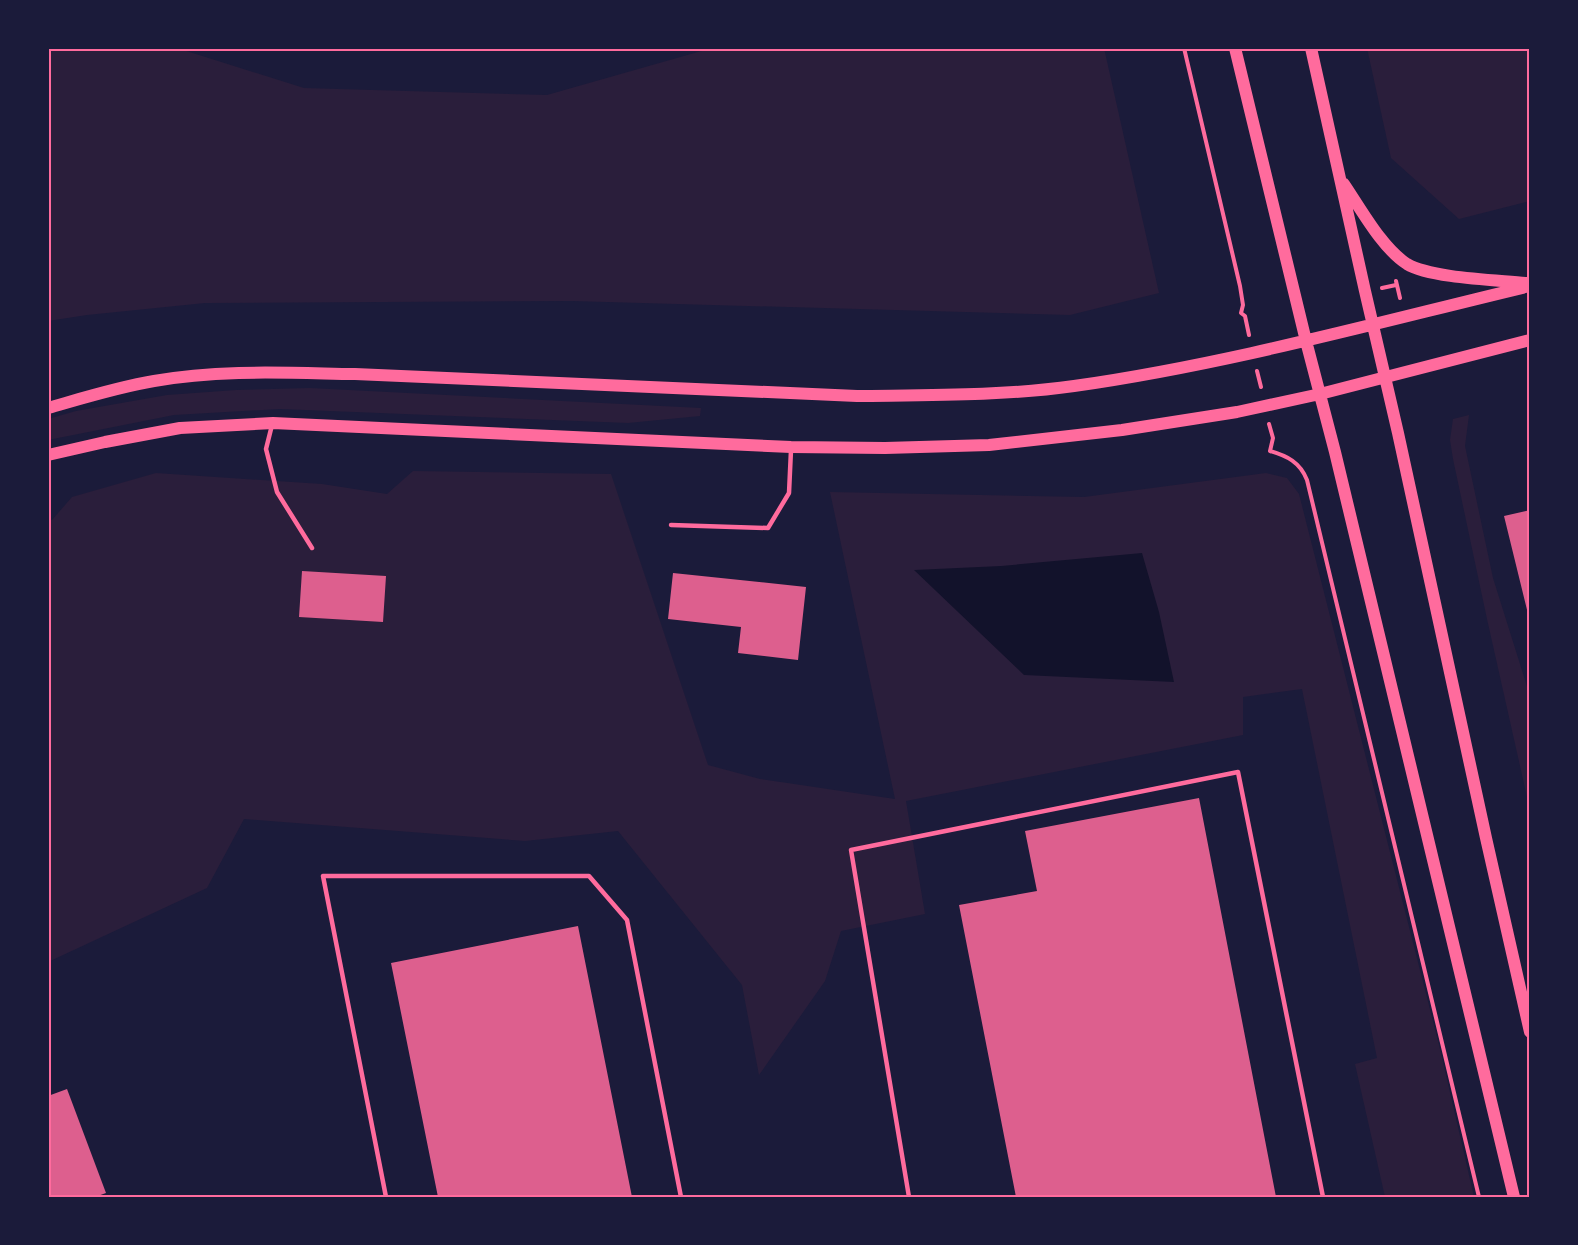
<svg xmlns="http://www.w3.org/2000/svg" width="1578" height="1245" font-family="Karla,sans-serif">
  <style>
    .green { fill: #2a1e3b }
    .water { fill: #12122b }
    .building { fill: #dd5f8e }
    .lines { fill: none; stroke-linecap: round; stroke-linejoin: round }
    .path { stroke: #ff6b9d; stroke-width: 4 }
    .service { stroke: #ff6b9d; stroke-width: 4.5 }
    .secondary { stroke: #ff6b9d; stroke-width: 12 }
    .neatline { fill: none; stroke: #ff6b9d; stroke-width: 2 }
  </style>
  <rect width="100%" height="100%" fill="#1b1b3a"/>
  <path class="green" d="M48 48H177L304 88 547 95 712 48H1104L1159 293 1070 315 572 301 205 303 87 315 48 321Z
    M1367 48H1530V201L1459 219 1391 158Z
    M310 388 701 408 700 416 628 423 280 409 174 415 48 440V419L76 411 167 395 236 390Z
    M1469 415 1465 446 1493 578 1530 696 1529 806 1487 619 1453 459 1450 440 1453 419Z
    M413 471 611 474 708 765 760 779 895 799 830 492 1084 497 1266 473 1287 478 1299 494 1440 1049 1474 1197H1385L1355 1064 1377 1058 1302 689 1243 697V735L906 801 925 914 841 931 825 981 759 1075 742 985 618 831 525 841 244 819 207 888 48 962V520H52L72 497 156 473 322 484 387 494Z"/>
  <path class="water" d="M1142 553 1159 612 1174 682 1024 675 914 570 1001 566Z"/>
  <path class="building" d="M1530 510V618H1529L1504 516Z
    M302 571 386 576 383 622 299 617Z
    M673 573 806 587 798 660 738 653 741 627 668 619Z
    M1199 798 1276 1197H1016L959 905 1037 891 1025 831Z
    M578 926 632 1197H438L391 963Z
    M67 1089 106 1193 95 1197H48V1096Z"/>
  <g class="lines">
    <path class="path" d="M1184 48 1240 286 1243 305 1241 313 1245 316 1249 335
      M1396 281 1400 298
      M1382 288 1396 285
      M1257 371 1261 387
      M1269 424 1273 438 1270 451C1287 456 1300 462 1307 480L1479 1197"/>
    <path class="service" d="M272 425 266 449 277 492 312 548
      M671 525 768 528 789 493 791 450
      M386 1197 323 876H589L627 920 681 1197
      M909 1197 851 850 1238 772 1323 1197"/>
    <path class="secondary" d="M1235 48 1306 341 1335 452 1514 1197
      M1311 48 1365 291 1398 433 1486 838 1530 1032
      M1344 184C1361 209 1382 248 1407 264 1430 278 1497 280 1526 283
      M48 408C83 398 118 387 154 381 220 369 289 373 355 374L857 396C929 395 1003 396 1074 386 1229 364 1379 322 1530 286
      M48 455 105 442 180 428 273 423 791 447 885 448 989 445 1122 430 1237 412 1320 394 1530 340"/>
  </g>
  <rect width="1578" height="1245" fill="none" stroke="#1b1b3a" stroke-width="99"/>
  <rect x="50" y="50" width="1478" height="1146" class="neatline"/>
</svg>
